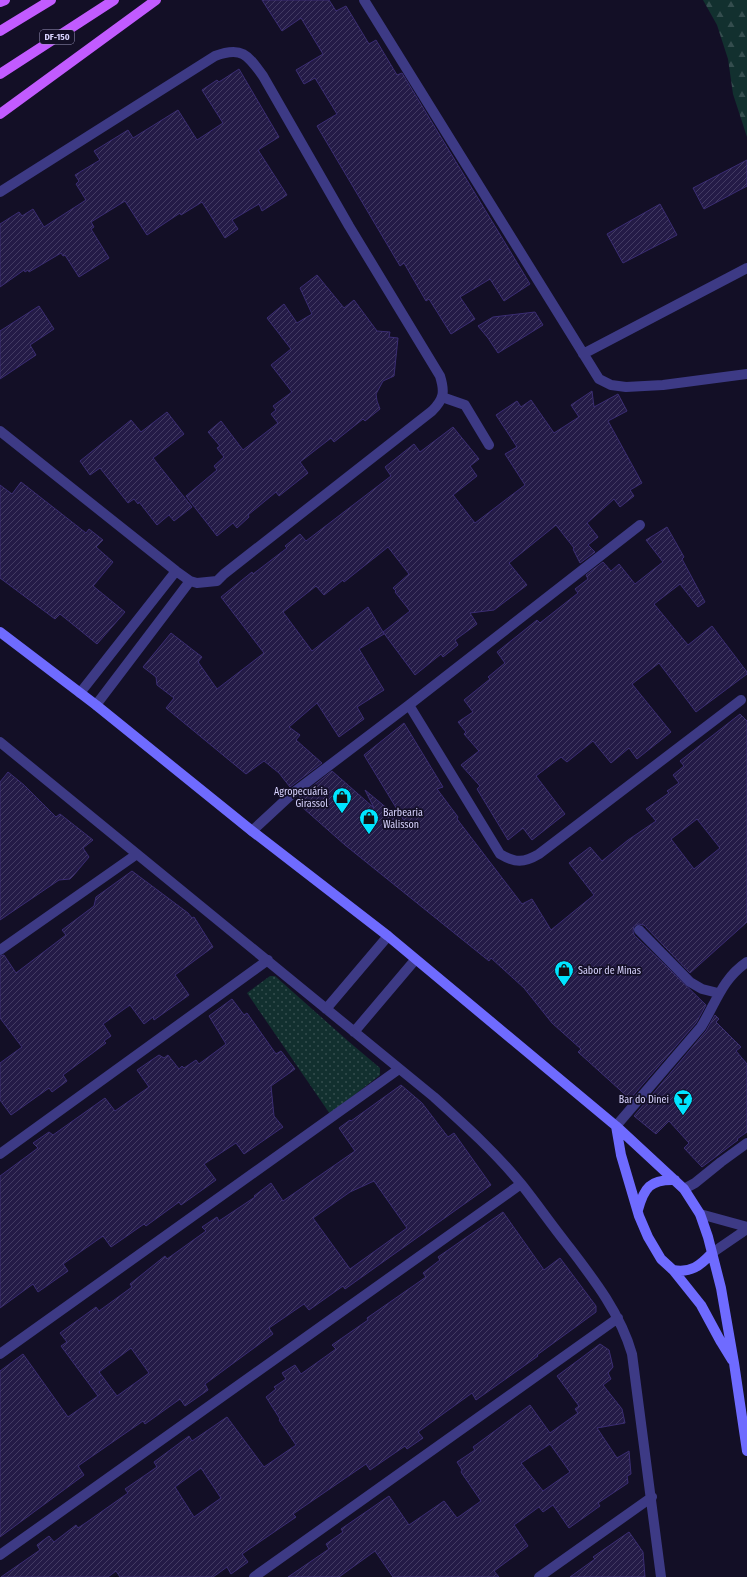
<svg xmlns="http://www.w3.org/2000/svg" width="747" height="1577" font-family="'Fira Sans Condensed',sans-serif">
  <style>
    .forest { fill: url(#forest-firs) }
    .park { fill: url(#park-dots) }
    .building { fill: url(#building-hatch); stroke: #3b2d73; fill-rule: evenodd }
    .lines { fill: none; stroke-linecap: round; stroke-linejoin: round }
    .street { stroke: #3d3a85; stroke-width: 10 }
    .secondary { stroke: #6f6bff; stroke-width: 10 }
    .primary { stroke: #c25bff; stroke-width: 10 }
    .labels { text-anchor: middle; stroke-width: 3.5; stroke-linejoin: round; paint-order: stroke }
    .shield { fill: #130f26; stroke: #9e99be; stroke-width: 1 }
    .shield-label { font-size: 9px; font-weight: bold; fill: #d9d4ff }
    .poi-label { font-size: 10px; fill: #d9d4ff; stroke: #130f26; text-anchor: end }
  </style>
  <defs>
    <pattern id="forest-firs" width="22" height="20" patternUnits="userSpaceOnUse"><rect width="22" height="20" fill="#12302f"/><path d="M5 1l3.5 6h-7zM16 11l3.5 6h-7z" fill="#344d4e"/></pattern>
    <pattern id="park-dots" width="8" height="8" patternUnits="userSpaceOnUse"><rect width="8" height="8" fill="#12302f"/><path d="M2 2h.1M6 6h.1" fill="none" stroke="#344d4e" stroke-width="1.8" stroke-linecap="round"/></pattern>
    <pattern id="building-hatch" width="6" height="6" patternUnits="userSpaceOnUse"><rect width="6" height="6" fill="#241b47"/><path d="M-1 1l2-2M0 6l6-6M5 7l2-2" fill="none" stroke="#433b63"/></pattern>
  </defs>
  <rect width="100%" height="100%" fill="#130f26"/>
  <path class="forest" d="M703 0H747V137L733 94 728 59 717 25Z"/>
  <path class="park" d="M270 976H275L348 1041 380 1068V1075L330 1114 247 993Z"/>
  <path class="building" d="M262 0H329L336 11 346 6 369 44 376 40 397 75 402 73 530 284 504 301 490 279 460 297 475 319 451 334 429 299 426 301 404 263 400 266 317 126 337 114 315 78 304 84 296 70 323 54 301 18 282 31Z
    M239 69 279 137 258 150 287 195 262 211 259 204 232 220 238 229 225 238 202 202 181 215 180 213 147 235 125 201 91 222 94 227 91 229 109 258 79 277 65 255 63 256 61 253 29 272 28 270 25 272 24 270 0 287V224L19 212 22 216 33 209 44 227 86 200 76 184 79 181 75 175 100 160 94 151 128 130 133 138 178 110 197 140 223 123 202 90 217 80 219 82Z
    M747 160V186L704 209 693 188Z
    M660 204 677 235 623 263 607 234Z
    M317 275 344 308 354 300 377 331 390 332 389 337 398 338 394 376 383 381 376 394 377 401 380 409 365 421 363 419 334 442 331 438 300 462 308 473 279 496 276 492 248 515 249 517 237 528 233 523 217 536 186 496 217 470 214 466 224 457 217 448 220 446 208 432 221 421 243 450 278 423 271 414 276 410 273 406 292 392 271 365 291 349 267 318 284 304 297 323 312 314 300 288Z
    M39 306 54 329 30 345 36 355 0 379V331Z
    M535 312 543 325 498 353 488 338 478 326 493 317Z
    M592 391 594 407 618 394 627 411 608 421 642 483 630 490 634 496 620 507 614 499 587 523 598 537 588 545 595 552 580 563 573 549 574 548 556 525 509 563 527 585 494 610 470 613 477 624 455 640 458 645 443 657 441 654 415 675 383 632 384 634 359 649 384 690 357 707 364 719 339 737 317 703 289 727 300 735 296 740 322 763 290 787 279 773 264 761 246 774 166 708 174 698 157 685 156 677 143 667 171 633 202 657 198 662 217 689 264 653 221 597 252 572 253 574 287 548 285 546 300 534 306 541 391 476 385 467 414 444 420 452 453 427 479 459 470 466 477 476 453 495 475 523 525 485 505 454 517 447 496 415 517 401 521 407 531 400 554 433 579 417 571 405ZM388 547 409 574 393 588 396 591 395 592 410 611 383 632 368 607 312 651 283 612 316 586 324 595 343 580 344 582Z
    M167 412 184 434 153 458 192 507 174 521 169 515 157 525 139 502 138 504 134 499 128 503 100 468 90 475 80 461 131 420 141 432Z
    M21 482 86 533 89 529 103 540 96 547 113 562 93 586 125 612 97 644 60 614 55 619 0 578V485L12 494Z
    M667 527 684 557 682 559 705 602 698 607 680 584 654 604 688 645 712 626 747 672V674L696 712 659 663 632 684 671 732 637 759 629 748 611 763 593 741 567 762 561 757 536 776 565 814 532 840 523 828 508 840 477 789 480 786 461 765 479 751 464 734 466 732 458 722 473 712 464 700 490 679 488 677 505 663 497 652 537 620 540 623 578 593 575 589 588 579 586 575 603 562 611 571 619 564 635 584 663 562 646 540Z
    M740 714 747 721V922L690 973 644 925 638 924 634 926 633 931 634 935 706 1005 696 1023 630 1099 578 1052 581 1049 552 1023 524 988 491 958 489 961 345 845 302 807 305 804 299 797 332 771 374 808 365 790 406 824 364 755 404 723 443 787 437 789 458 817 457 819 522 904 532 899 551 930 594 895 569 863 590 847 602 861 628 840 656 821 646 809 669 793 667 791 679 783 673 775 684 766 680 761ZM697 819 720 848 694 869 671 839Z
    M8 772 24 785 56 817 60 814 93 840 83 848 89 857 73 876 70 879 59 880 0 920V782Z
    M132 871 188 913 192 918 194 917 213 947 175 975 189 995 154 1020 153 1017 144 1024 130 1005 103 1024 111 1036 104 1041 106 1043 63 1075 67 1081 52 1092 49 1088 11 1115 0 1100V1063L22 1047 0 1018V956L4 955 16 973 66 935 62 930 94 906 96 897Z
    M232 999 244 1015 247 1013 276 1054 281 1051 295 1069 271 1086 274 1116 283 1127 244 1154 236 1143 204 1164 216 1180 181 1205 179 1202 146 1226 144 1224 111 1247 103 1236 63 1264 68 1271 38 1292 33 1284 0 1308V1176L38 1148 33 1143 49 1132 53 1135 105 1098 115 1111 149 1087 137 1070 159 1055 164 1058 168 1055 179 1069 182 1066 184 1068 196 1060 199 1064 226 1044 209 1016Z
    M715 1015 719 1019 716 1022 741 1047 736 1051 747 1064V1132L737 1139 738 1140 702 1167 684 1148 689 1143 669 1121 656 1134 634 1116 706 1031Z
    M401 1085 422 1103 448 1137 454 1133 491 1185 345 1289 343 1286 309 1310 304 1304 269 1328 273 1334 205 1384 208 1390 185 1406 180 1399 145 1424 143 1421 78 1466 84 1475 0 1537V1371L23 1354 68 1417 98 1396 61 1346 67 1342 60 1333 96 1307 99 1311 132 1287 130 1284 165 1256 167 1259 206 1231 202 1227 217 1217 219 1221 255 1197 254 1196 271 1183 283 1201 355 1151 339 1128 350 1120 351 1121ZM374 1181 407 1228 350 1269 313 1218 350 1192ZM131 1348 149 1373 117 1396 99 1372Z
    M503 1212 544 1270 560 1258 596 1306V1312L537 1355 538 1356 476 1400 472 1393 418 1432 423 1438 407 1449 405 1446 370 1470 366 1464 293 1514 296 1517 242 1554 248 1562 231 1574 227 1567 213 1577H120L116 1571 108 1577H1L40 1550 37 1545 49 1536 54 1542 76 1525 78 1528 87 1522 128 1493 125 1489 157 1467 154 1462 189 1436 192 1441 227 1417 264 1467 296 1445 279 1420 280 1419 266 1397 276 1389 274 1387 286 1379 282 1373 295 1365 301 1374 336 1349 332 1345 368 1320 367 1318 426 1277 423 1273 440 1260 438 1257ZM201 1468 221 1498 194 1517 175 1487Z
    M600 1344 609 1350 613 1367 608 1373 611 1379 603 1385 622 1409 625 1423 597 1428 617 1458 629 1451 631 1474 627 1476 628 1483 598 1503 600 1506 569 1528 553 1505 543 1512 539 1507 514 1525 528 1546 494 1571 499 1577H393L375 1551 339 1577H288L329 1549 326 1544 343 1532 341 1529 389 1496 409 1525 444 1501 457 1518 481 1501 461 1472 462 1470 457 1462 475 1450 473 1447 530 1405 550 1433 578 1413 575 1409 579 1406 557 1376ZM550 1444 570 1472 543 1491 521 1463Z
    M629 1532 643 1552 645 1577H570L595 1559 593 1557Z"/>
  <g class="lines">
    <path class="street" d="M364 0 599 379 611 385 626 387 663 385 747 374
      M0 192 215 56C242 46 248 55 263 76L349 226 440 376C445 392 444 399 432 411L224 574 217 581 197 583 190 581 176 571 0 431
      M583 354 747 268
      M442 397 465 405 489 445
      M80 693 176 571
      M96 705 190 581
      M409 705 500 854C515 863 524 863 539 854L741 700
      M0 742 434 1097C465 1125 496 1153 522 1185 537 1204 551 1224 566 1243 592 1277 620 1312 632 1354L661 1577
      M252 831 293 793 409 705 640 525
      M639 930 690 982 702 989 718 993
      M0 950 137 854
      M326 1009 388 936
      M354 1032 415 960
      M616 1126 701 1027C716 1003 722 979 747 962
      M0 1154 268 960
      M684 1189 695 1183 721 1162 747 1143
      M700 1214 747 1227
      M712 1253 747 1229
      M0 1354 399 1069
      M0 1555 521 1184
      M254 1577 618 1318
      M539 1577 652 1497"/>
    <path class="secondary" d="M0 632 96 705 252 831 388 936 616 1126 684 1189 700 1214 708 1237 721 1288 734 1363 747 1451
      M616 1126 621 1155 639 1216 648 1237 661 1259 673 1270 701 1305 721 1342 732 1360
      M638 1210C644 1188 650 1179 675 1180
      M673 1270C691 1273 700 1266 712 1253"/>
    <path class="primary" d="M0 2 5 0
      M0 31 51 0
      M0 74 114 0
      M0 114 156 0"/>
  </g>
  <defs>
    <symbol id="shop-pin" viewBox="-11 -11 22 30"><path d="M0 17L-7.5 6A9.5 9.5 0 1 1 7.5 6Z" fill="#00e5ff" stroke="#130f26"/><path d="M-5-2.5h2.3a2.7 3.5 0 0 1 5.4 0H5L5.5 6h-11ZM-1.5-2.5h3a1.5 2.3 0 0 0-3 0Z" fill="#111"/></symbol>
    <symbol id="bar-pin" viewBox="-11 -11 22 30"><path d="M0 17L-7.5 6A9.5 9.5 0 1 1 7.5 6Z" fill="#00e5ff" stroke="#130f26"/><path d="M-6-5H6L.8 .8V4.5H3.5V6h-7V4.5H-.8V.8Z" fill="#111"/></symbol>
  </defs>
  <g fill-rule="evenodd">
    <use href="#shop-pin" x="331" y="786" width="22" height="30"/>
    <use href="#shop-pin" x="358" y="807" width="22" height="30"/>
    <use href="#shop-pin" x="553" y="959" width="22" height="30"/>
    <use href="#bar-pin" x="672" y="1088" width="22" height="30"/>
  </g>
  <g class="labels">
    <rect class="shield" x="40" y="30" width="34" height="14" rx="3"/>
    <g class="shield-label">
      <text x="57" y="40">DF-150</text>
    </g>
    <g class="poi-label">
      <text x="328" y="795">Agropecuária<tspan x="328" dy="12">Girassol</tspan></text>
      <text x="383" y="816" text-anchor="start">Barbearia<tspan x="383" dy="12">Walisson</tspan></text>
      <text x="578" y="974" text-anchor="start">Sabor de Minas</text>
      <text x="669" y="1103">Bar do Dinei</text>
    </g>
  </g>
</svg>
